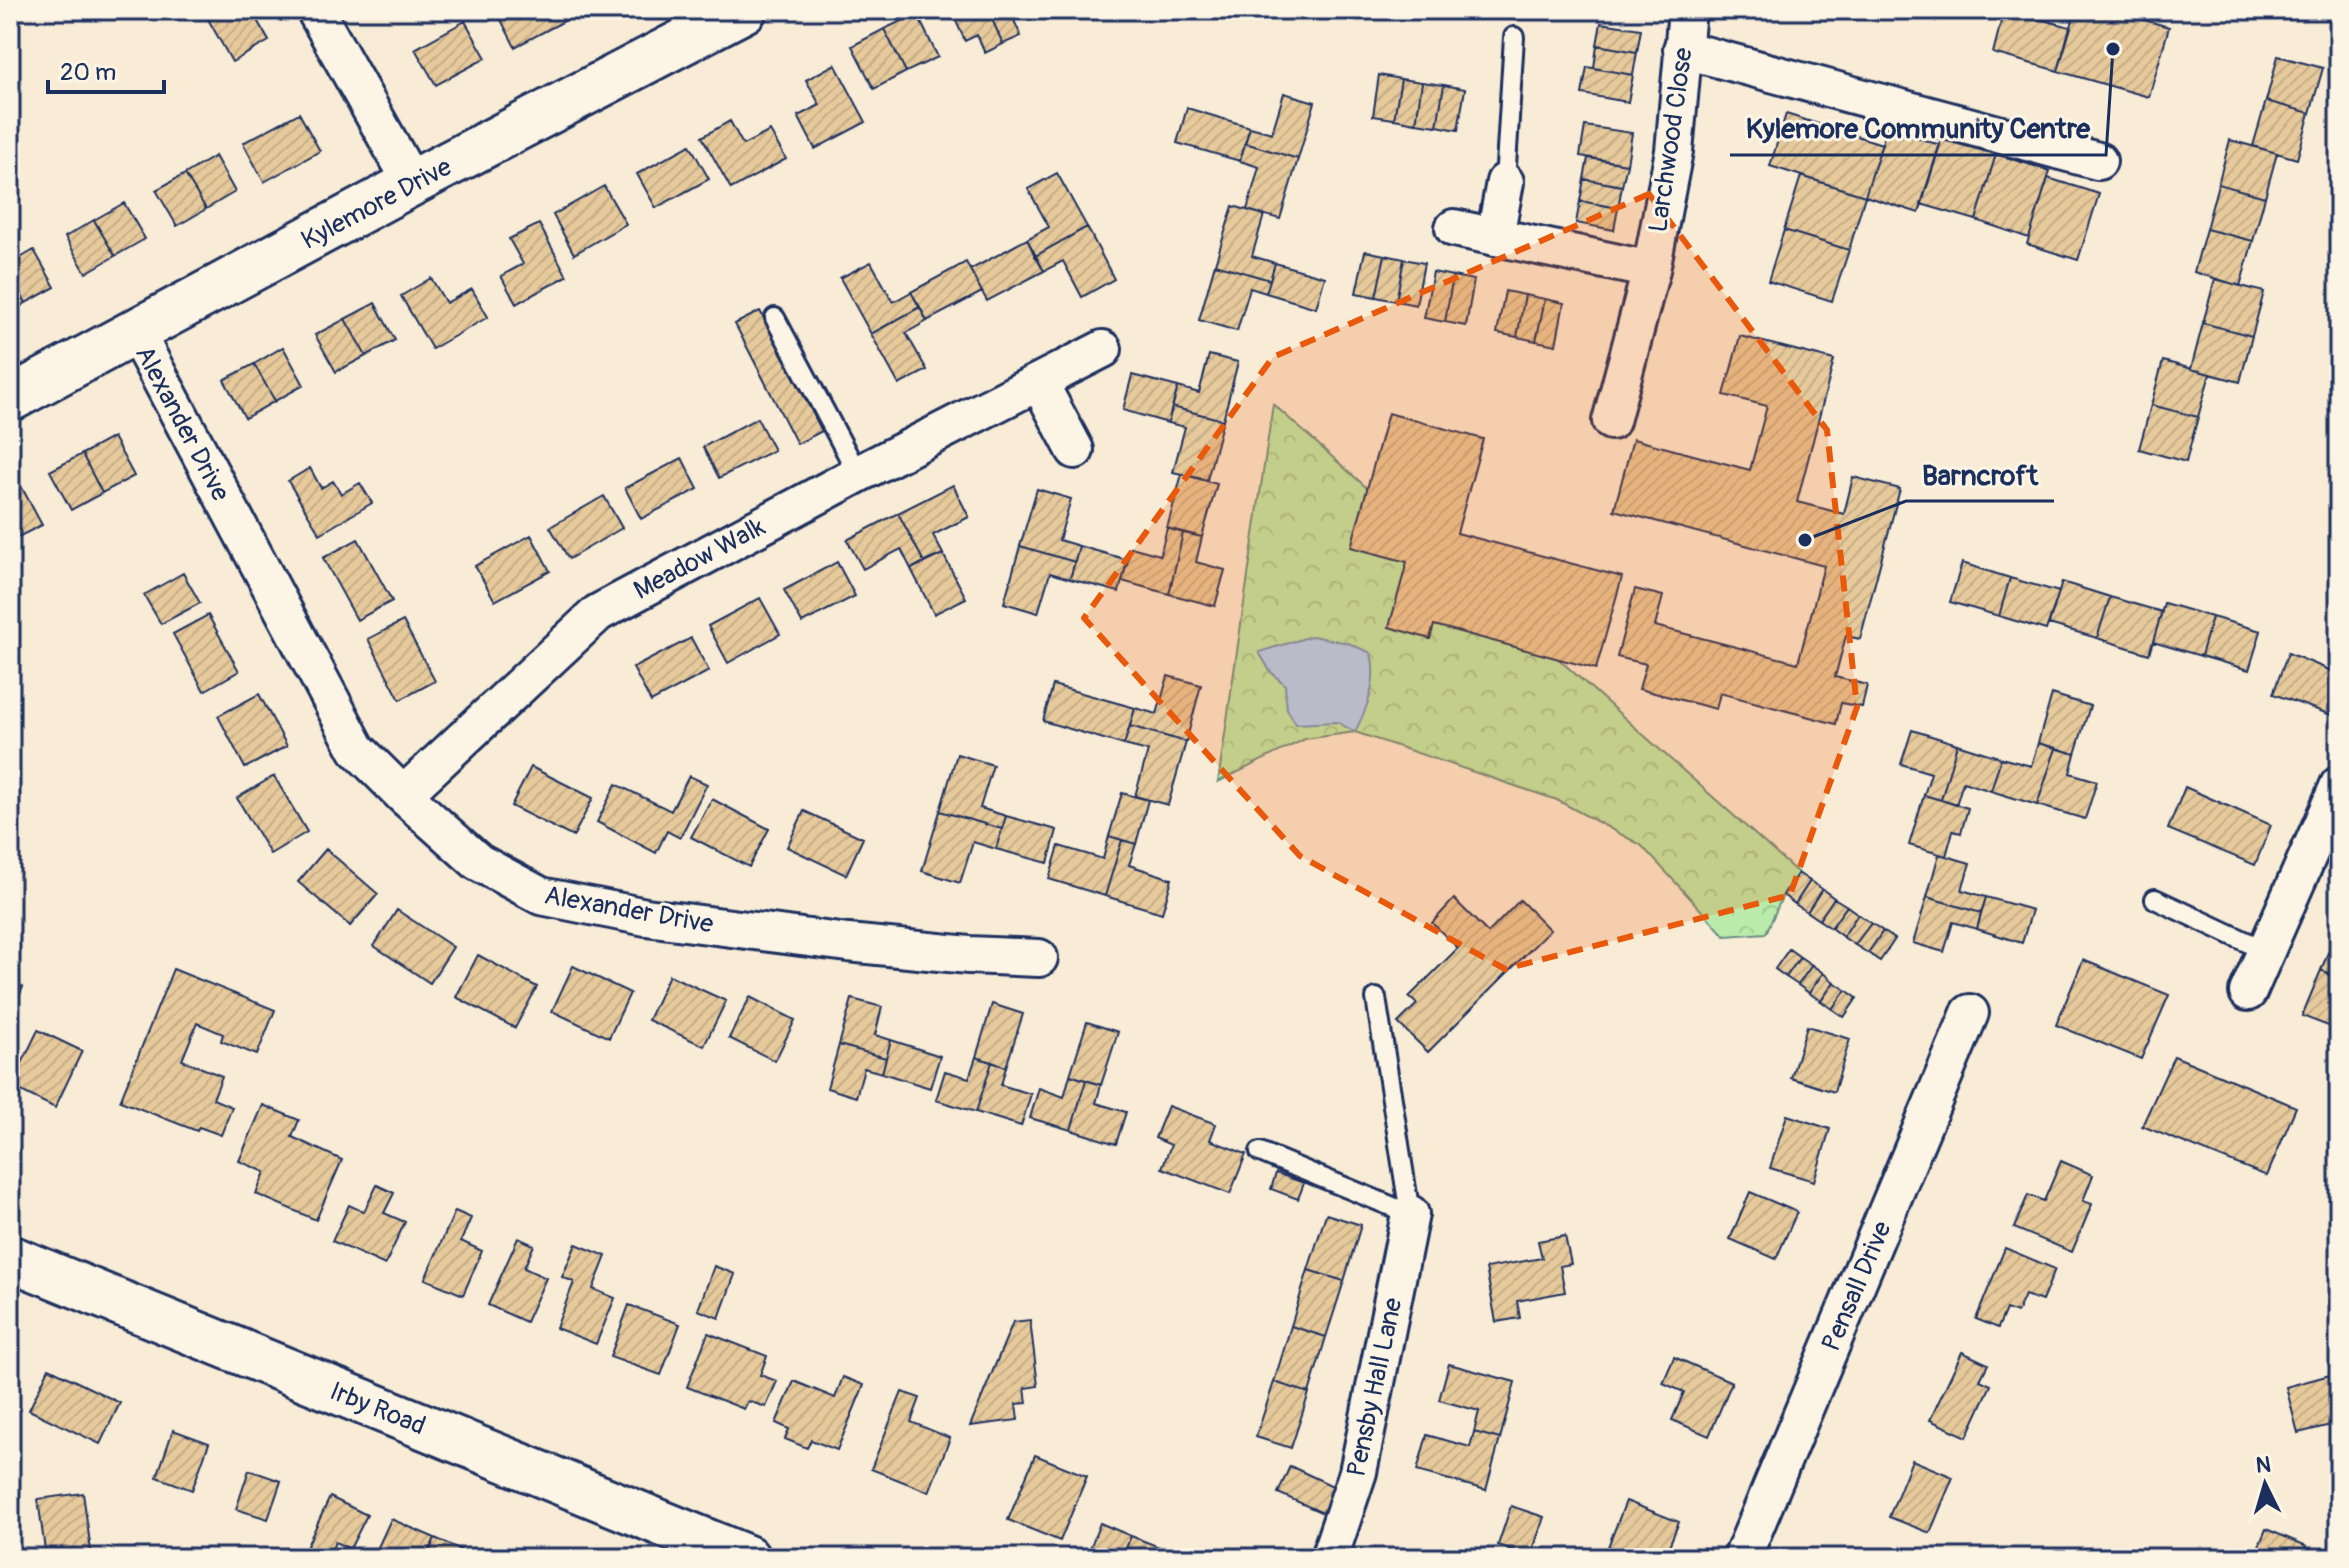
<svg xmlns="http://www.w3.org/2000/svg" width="2349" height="1568" font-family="Pangolin,sans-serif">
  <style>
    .forest { fill: url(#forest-crowns); stroke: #6a8d84; stroke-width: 2 }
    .water { fill: #aed4f8; stroke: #7392ba; stroke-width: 2 }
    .building { fill: url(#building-hatch); stroke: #1b2f5e; stroke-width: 2 }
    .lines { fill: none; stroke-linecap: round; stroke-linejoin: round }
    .service-casing { stroke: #1b2f5e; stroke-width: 24 }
    .minor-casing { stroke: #1b2f5e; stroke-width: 42 }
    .tertiary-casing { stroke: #1b2f5e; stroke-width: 50 }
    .service { stroke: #fcf5e5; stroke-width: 18 }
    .minor { stroke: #fcf5e5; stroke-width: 36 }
    .tertiary { stroke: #fcf5e5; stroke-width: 44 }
    .marked { fill: #e8590c; fill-opacity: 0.2; stroke: #e8590c; stroke-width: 6; stroke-dasharray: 16 10; stroke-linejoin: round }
    .labels { text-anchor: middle; stroke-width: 6; stroke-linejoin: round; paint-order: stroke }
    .street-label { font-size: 26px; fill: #1b2f5e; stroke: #fcf5e5 }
    .leader { fill: none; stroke: #1b2f5e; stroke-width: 3 }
    .callout-dot { fill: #1b2f5e; stroke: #fcf5e5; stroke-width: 3 }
    .callout-label { font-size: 28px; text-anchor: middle; font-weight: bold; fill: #1b2f5e; stroke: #fcf5e5; stroke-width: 6; stroke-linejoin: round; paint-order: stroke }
  </style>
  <defs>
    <pattern id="forest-crowns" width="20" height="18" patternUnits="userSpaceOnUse" patternTransform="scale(2)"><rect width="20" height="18" fill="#baebaa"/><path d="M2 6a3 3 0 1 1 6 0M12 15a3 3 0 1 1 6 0" fill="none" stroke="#9fca95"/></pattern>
    <pattern id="building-hatch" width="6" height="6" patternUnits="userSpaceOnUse" patternTransform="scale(2)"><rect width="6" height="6" fill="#e7ca9b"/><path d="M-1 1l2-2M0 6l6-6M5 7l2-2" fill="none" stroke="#c6ae88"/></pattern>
  </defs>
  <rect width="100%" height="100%" fill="#f8ecd6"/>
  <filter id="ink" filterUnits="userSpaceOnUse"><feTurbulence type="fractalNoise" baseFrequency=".0125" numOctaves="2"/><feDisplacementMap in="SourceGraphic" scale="16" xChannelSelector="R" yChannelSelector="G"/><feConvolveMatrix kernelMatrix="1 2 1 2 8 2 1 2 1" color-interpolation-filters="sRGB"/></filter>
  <g filter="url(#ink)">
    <path class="forest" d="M1273 404 1798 873 1783 895 1766 933 1725 936 1641 845 1557 800 1355 732 1305 739 1218 782Z"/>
    <path class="water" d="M1312 636 1348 643 1371 653C1378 682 1368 706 1355 732L1337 722 1296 724 1287 709 1285 685 1270 671 1259 652Z"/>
    <path class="building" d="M10 10H30L10 21Z
      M208 10H251L269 41 232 62 204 12Z
      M496 10H560L566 20 515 47Z
      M951 10H988L1003 44 985 53 977 35 965 41Z
      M988 10H1026L1012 16 1021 36 1003 44Z
      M1904 10H1940L1936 21Z
      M2004 10 2070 27 2058 71 1993 53Z
      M2076 10H2109L2169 27 2149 97 2058 71Z
      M917 14 938 57 906 72 884 29Z
      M465 21 486 58 436 85 415 49Z
      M1601 23 1641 29 1637 52 1597 45Z
      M884 29 906 72 874 89 852 46Z
      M1597 45 1637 52 1633 75 1594 68Z
      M2278 56 2323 68 2310 113 2266 101Z
      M835 64 866 122 815 149 798 116 820 105 806 80Z
      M1587 67 1633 75 1628 102 1582 94Z
      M1379 75 1401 79 1394 119 1373 116Z
      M1401 79 1422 82 1416 123 1394 119Z
      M1422 82 1444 85 1437 126 1416 123Z
      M1444 85 1465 89 1458 130 1437 126Z
      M1284 93 1315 102 1298 159 1245 143 1250 127 1272 133Z
      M2266 101 2310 113 2297 159 2253 146Z
      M1187 108 1250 127 1240 161 1177 143Z
      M299 113 320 151 264 182 243 143Z
      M1786 114 1882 144 1865 196 1770 166Z
      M730 121 743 145 770 131 786 159 731 189 702 137Z
      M1585 126 1632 133 1627 164 1580 156Z
      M1887 128 1940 145 1919 213 1865 196Z
      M1942 137 1996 154 1976 220 1921 204Z
      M2230 140 2277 153 2265 197 2218 184Z
      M1245 143 1298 159 1280 219 1247 210 1259 167 1240 161Z
      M690 145 709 179 656 208 637 174Z
      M1996 154 2050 171 2029 238 1976 220Z
      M215 156 235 192 206 209 185 174Z
      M1588 158 1627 164 1622 186 1584 179Z
      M1057 173 1087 227 1035 256 1027 239 1049 227 1028 189Z
      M185 174 206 209 177 226 156 190Z
      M1801 176 1865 196 1849 250 1784 230Z
      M2048 178 2099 194 2078 260 2027 244Z
      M1584 179 1622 186 1618 208 1580 201Z
      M2218 184 2265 197 2253 241 2206 229Z
      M604 186 626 224 574 254 553 215Z
      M1580 201 1618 208 1614 230 1576 223Z
      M124 203 145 239 115 256 94 220Z
      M1233 206 1264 215 1252 256 1275 263 1270 280 1215 264Z
      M94 220 115 256 86 273 65 237Z
      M539 224 567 276 516 304 501 276 523 264 509 239Z
      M1087 227 1114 279 1082 297 1063 261 1044 271 1035 256Z
      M2206 229 2253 241 2240 286 2194 272Z
      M1784 230 1849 250 1832 301 1768 281Z
      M1027 239 1044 271 987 301 970 270Z
      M34 250 55 287 26 303 10 276V264Z
      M1365 251 1385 255 1376 297 1356 293Z
      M1385 255 1404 259 1396 301 1376 297Z
      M1404 259 1424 263 1416 305 1396 301Z
      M871 262 893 302 911 292 920 307 871 334 840 278Z
      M966 262 982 292 927 321 911 292Z
      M1275 263 1325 277 1316 308 1266 293Z
      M1215 264 1270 280 1266 293 1250 288 1237 331 1199 320Z
      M1433 272 1453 276 1445 322 1424 318Z
      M10 276 26 303 10 313Z
      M1453 276 1474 280 1466 326 1445 322Z
      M431 278 446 303 472 289 488 317 432 349 401 296Z
      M2215 279 2264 292 2252 336 2203 323Z
      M1505 291 1525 295 1517 337 1497 333Z
      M1525 295 1545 299 1536 341 1517 337Z
      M1545 299 1564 303 1556 345 1536 341Z
      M375 303 395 340 366 356 345 319Z
      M920 307 927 321 906 333 927 370 899 385 871 334Z
      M760 311 822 431 797 444 735 324Z
      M345 319 366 356 336 372 315 335Z
      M2203 323 2252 336 2240 382 2191 369Z
      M1740 336 1834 360 1797 502 1844 514 1853 477 1900 489 1860 639 1846 636 1835 677 1867 685 1862 707 1841 703 1836 724 1720 693 1716 709 1639 689 1646 664 1617 657 1635 589 1663 596 1655 626 1798 663 1824 566 1614 510 1633 439 1750 470 1767 406 1724 395Z
      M283 347 304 385 275 401 254 364Z
      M1209 355 1238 362 1223 420 1172 407 1178 387 1199 393Z
      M2163 361 2210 374 2198 417 2151 405Z
      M254 364 275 401 245 418 224 380Z
      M1132 375 1178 387 1168 423 1123 410Z
      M2151 405 2198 417 2186 462 2139 449Z
      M1172 407 1223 420 1207 480 1173 472 1185 427 1168 423Z
      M1388 413 1483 439 1457 533 1622 577 1596 669 1434 625 1430 639 1389 627 1407 562 1351 547Z
      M757 418 774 450 719 478 703 447Z
      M113 437 134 476 102 493 82 454Z
      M82 454 102 493 71 510 50 471Z
      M682 458 698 489 641 519 625 488Z
      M310 468 321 488 333 481 341 494 360 483 372 503 320 534 288 481Z
      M1182 474 1217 484 1202 537 1167 528Z
      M953 485 969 517 933 535 943 554 924 562 898 513Z
      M21 486 42 525 10 541V491Z
      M1037 489 1071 499 1059 540 1079 546 1075 562 1020 546Z
      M604 496 622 528 569 559 550 527Z
      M898 513 924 562 911 569 901 549 863 569 847 540Z
      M1167 528 1183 533 1169 594 1122 581 1131 547 1160 555Z
      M1183 533 1202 537 1196 562 1225 570 1215 606 1169 594Z
      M531 535 550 571 495 601 475 566Z
      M358 539 392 601 357 620 323 558Z
      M1020 546 1075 562 1070 579 1050 573 1038 613 1004 603Z
      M1079 546 1128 560 1119 592 1070 579Z
      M943 554 966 598 934 614 911 569Z
      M837 562 855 596 802 623 784 590Z
      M1962 563 2010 578 1999 616 1950 602Z
      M183 573 200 603 161 624 144 595Z
      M2010 578 2059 592 2046 630 1999 616Z
      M2062 582 2110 597 2097 638 2049 624Z
      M2110 597 2162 612 2149 654 2097 638Z
      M760 598 780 634 728 663 708 626Z
      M2164 603 2212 617 2201 656 2153 642Z
      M208 615 239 671 204 691 173 634Z
      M2212 617 2261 631 2249 670 2201 656Z
      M403 621 435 681 400 700 368 639Z
      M691 638 709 671 651 702 633 668Z
      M2288 653 2339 674 2337 717 2273 694Z
      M1168 676 1201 685 1186 742 1130 726 1135 708 1157 714Z
      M1053 685 1135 708 1124 745 1043 721Z
      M259 694 287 746 245 768 218 716Z
      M2052 694 2090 706 2075 754 2038 743Z
      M1130 726 1186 742 1168 805 1135 796 1148 751 1124 745Z
      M1912 730 1957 744 1941 800 1924 795 1931 773 1901 764Z
      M2038 743 2056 748 2037 805 1991 791 2001 758 2031 766Z
      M1957 744 2001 758 1991 791 1963 782 1956 805 1941 800Z
      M2056 748 2075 754 2070 773 2097 781 2085 819 2037 805Z
      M957 754 993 765 980 808 1006 816 1002 829 940 811Z
      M531 767 593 798 573 837 511 806Z
      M274 776 307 832 270 854 237 798Z
      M689 776 707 784 680 838 667 831 656 853 597 822 616 784 671 811Z
      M2185 787 2271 825 2255 865 2168 829Z
      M1122 793 1148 800 1136 844 1109 836Z
      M1924 795 1968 808 1961 833 1953 831 1946 856 1909 845Z
      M712 799 769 829 749 867 691 837Z
      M804 811 863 838 846 875 787 847Z
      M940 811 1002 829 996 849 973 842 960 883 922 871Z
      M1006 816 1057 830 1048 863 996 849Z
      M1109 836 1122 840 1105 896 1049 879 1059 846 1103 859Z
      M1122 840 1136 844 1129 865 1172 879 1162 913 1105 896Z
      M326 849 378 894 350 926 298 882Z
      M1939 854 1970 863 1962 890 1986 897 1981 913 1927 897Z
      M1798 873 1810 881 1795 904 1783 895Z
      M1810 881 1822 889 1807 912 1795 904Z
      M1822 889 1834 898 1819 920 1807 912Z
      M1927 897 1981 913 1977 929 1953 922 1944 952 1913 943Z
      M1986 897 2032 910 2022 943 1977 929Z
      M1834 898 1847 906 1831 928 1819 920Z
      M1454 899 1488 933 1520 900 1550 930 1428 1052 1398 1023 1417 1004 1409 997 1458 948 1432 923Z
      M1847 906 1858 914 1843 937 1831 928Z
      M397 910 453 947 430 983 374 946Z
      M1858 914 1871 923 1855 945 1843 937Z
      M1871 923 1883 931 1868 953 1855 945Z
      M2339 925V978L2321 970Z
      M1883 931 1895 939 1880 961 1868 953Z
      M1789 949 1800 957 1786 977 1775 969Z
      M478 955 537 987 515 1028 456 997Z
      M1800 957 1812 965 1798 985 1786 977Z
      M2083 960 2169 995 2141 1059 2056 1025Z
      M1812 965 1823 973 1809 993 1798 985Z
      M573 966 630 993 609 1038 552 1011Z
      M173 969 275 1010 257 1055 221 1041 223 1034 197 1023 182 1060 222 1076 213 1099 232 1107 221 1135 199 1127 197 1131 120 1101Z
      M2321 970 2339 978V1030L2302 1016Z
      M1823 973 1834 982 1821 1001 1809 993Z
      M669 975 726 1001 704 1046 648 1020Z
      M10 981 23 987 10 1018Z
      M1834 982 1846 990 1832 1009 1821 1001Z
      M1846 990 1857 998 1844 1017 1832 1009Z
      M750 997 795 1020 775 1061 729 1038Z
      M852 999 882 1007 875 1035 891 1040 886 1058 839 1045Z
      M992 1004 1023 1014 1006 1067 976 1057Z
      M1087 1022 1118 1032 1101 1085 1070 1075Z
      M1807 1026 1850 1039 1834 1092 1791 1078Z
      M38 1030 82 1051 55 1108 11 1086Z
      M891 1040 940 1056 930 1088 882 1073Z
      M839 1045 886 1058 882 1073 864 1068 856 1097 827 1088Z
      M2174 1056 2296 1107 2267 1176 2142 1126Z
      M976 1057 992 1062 976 1112 936 1100 945 1071 969 1078Z
      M992 1062 1006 1067 1001 1085 1031 1094 1021 1126 976 1112Z
      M1070 1075 1086 1080 1071 1130 1030 1118 1039 1088 1064 1097Z
      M1086 1080 1101 1085 1096 1103 1126 1112 1116 1144 1071 1130Z
      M263 1105 299 1120 292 1137 342 1160 316 1220 256 1194 265 1172 239 1161Z
      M1168 1106 1216 1124 1210 1140 1246 1154 1230 1194 1162 1168 1171 1145 1155 1138Z
      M1787 1115 1830 1129 1814 1181 1770 1168Z
      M2061 1161 2093 1175 2083 1201 2092 1204 2072 1252 2014 1228 2028 1195 2044 1201Z
      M1276 1173 1304 1183 1298 1199 1271 1189Z
      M377 1185 394 1193 384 1213 405 1222 385 1265 332 1241 349 1205 364 1212Z
      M1750 1192 1797 1212 1776 1259 1730 1239Z
      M455 1211 471 1218 461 1241 482 1251 463 1295 425 1279Z
      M1326 1214 1361 1225 1344 1281 1308 1270Z
      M1565 1236 1571 1264 1560 1266 1565 1292 1517 1301 1520 1318 1496 1322 1486 1268 1542 1258 1538 1241Z
      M518 1238 534 1245 524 1268 546 1278 526 1322 488 1305Z
      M576 1244 606 1256 593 1289 615 1298 596 1344 556 1328 574 1282 562 1277Z
      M2005 1248 2055 1269 2042 1301 2025 1295 2017 1313 2006 1309 1998 1328 1976 1319Z
      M714 1266 735 1274 719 1318 698 1310Z
      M1308 1270 1344 1281 1326 1337 1291 1326Z
      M629 1305 680 1324 661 1375 610 1357Z
      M1030 1320 1038 1386 1025 1388 1027 1403 1016 1404 1018 1420 970 1426 1013 1322Z
      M1291 1326 1326 1337 1309 1393 1274 1382Z
      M708 1333 767 1356 760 1375 777 1381 766 1407 748 1401 744 1409 687 1387Z
      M1962 1352 1988 1364 1980 1380 1991 1385 1967 1437 1930 1420Z
      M1674 1357 1732 1382 1709 1436 1672 1420 1684 1392 1663 1383Z
      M1449 1364 1515 1382 1500 1439 1474 1432 1479 1411 1439 1400Z
      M49 1368 120 1403 100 1444 29 1410Z
      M2339 1373V1407L2330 1375Z
      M2330 1375 2339 1407V1423L2298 1433 2286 1387Z
      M843 1377 864 1385 837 1450 811 1440 807 1448 785 1439 789 1429 776 1423 794 1381 835 1398Z
      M1274 1382 1309 1393 1291 1448 1256 1437Z
      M902 1392 920 1398 911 1422 950 1438 929 1492 871 1469Z
      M173 1430 209 1443 192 1490 157 1477Z
      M1474 1432 1500 1439 1486 1490 1417 1471 1427 1435 1470 1447Z
      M1035 1455 1087 1476 1060 1541 1008 1520Z
      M1912 1460 1953 1477 1930 1533 1889 1517Z
      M1290 1466 1337 1488 1325 1514 1278 1493Z
      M249 1470 281 1481 268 1519 236 1509Z
      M83 1493 92 1558H46L38 1499Z
      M330 1497 367 1515 350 1549 335 1542 328 1558H323L305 1550Z
      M1626 1501 1679 1522 1664 1558H1622L1606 1552Z
      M1511 1506 1544 1517 1531 1556 1498 1545Z
      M391 1519 435 1538 426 1558H373Z
      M1100 1523 1131 1536 1122 1558 1087 1556Z
      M2266 1529 2307 1546 2302 1558H2254Z
      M1131 1536 1162 1548 1157 1558H1122Z
      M435 1538 478 1558H426Z"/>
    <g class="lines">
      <defs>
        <path id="service" d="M1505 182 1514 37
          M775 318 858 474
          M2155 899 2266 951
          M1376 998 1410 1214
          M1260 1152 1410 1214"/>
        <path id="minor" d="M315 10 412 183
          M1682 49 2098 161
          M1454 228 1651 270
          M1495 237 1505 182
          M136 333 357 749 403 795 478 862 541 896 646 917 848 943 969 955 1039 958
          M1039 382 1075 450
          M1611 421 1651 270 1674 151 1687 10
          M403 795 598 613 858 474 1103 349
          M2248 992 2339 785
          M1329 1558 1358 1472 1410 1214
          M1742 1558 1970 1013"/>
        <path id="tertiary" d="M10 399 412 183 744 10
          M10 1258 747 1558"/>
      </defs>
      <use href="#service" class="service-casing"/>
      <use href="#minor" class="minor-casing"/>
      <use href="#tertiary" class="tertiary-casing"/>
      <use href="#service" class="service"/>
      <use href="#minor" class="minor"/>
      <use href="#tertiary" class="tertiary"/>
    </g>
  </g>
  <path class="marked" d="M1649 194 1827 430 1857 707 1790 895 1505 969 1300 856 1084 618 1273 357Z"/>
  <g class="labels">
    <g class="street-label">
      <text transform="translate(1670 140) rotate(-82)" y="9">Larchwood Close</text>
      <text transform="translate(376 203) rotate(-28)" y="9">Kylemore Drive</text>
      <text transform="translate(183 423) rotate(62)" y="9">Alexander Drive</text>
      <text transform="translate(699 558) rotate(-28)" y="9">Meadow Walk</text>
      <text transform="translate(629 909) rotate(10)" y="9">Alexander Drive</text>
      <text transform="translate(1856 1286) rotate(-67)" y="9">Pensall Drive</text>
      <text transform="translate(1374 1387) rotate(-78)" y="9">Pensby Hall Lane</text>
      <text transform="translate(378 1408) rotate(22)" y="9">Irby Road</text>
    </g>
  </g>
  <path class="leader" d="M2113 49L2106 155H1730M1805 540L1906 501H2054"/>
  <g class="callout-dot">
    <circle cx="2113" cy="49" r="8"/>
    <circle cx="1805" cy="540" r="8"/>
  </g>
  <g class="callout-label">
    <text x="1918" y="138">Kylemore Community Centre</text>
    <text x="1980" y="485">Barncroft</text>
  </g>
  <rect width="2349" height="1568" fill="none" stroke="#fcf5e5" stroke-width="40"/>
  <rect x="20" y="20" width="2309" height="1528" fill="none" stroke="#1b2f5e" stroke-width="3" filter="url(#ink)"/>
  <g transform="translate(2265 1484) rotate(355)" stroke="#fcf5e5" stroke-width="6" paint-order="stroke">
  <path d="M0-6L14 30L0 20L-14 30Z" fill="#1b2f5e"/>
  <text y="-12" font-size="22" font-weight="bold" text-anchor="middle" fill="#1b2f5e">N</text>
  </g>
  <path d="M48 80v12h116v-12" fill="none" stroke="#1b2f5e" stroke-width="4"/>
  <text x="60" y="80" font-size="24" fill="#1b2f5e" stroke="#fcf5e5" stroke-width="6" paint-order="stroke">20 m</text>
</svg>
